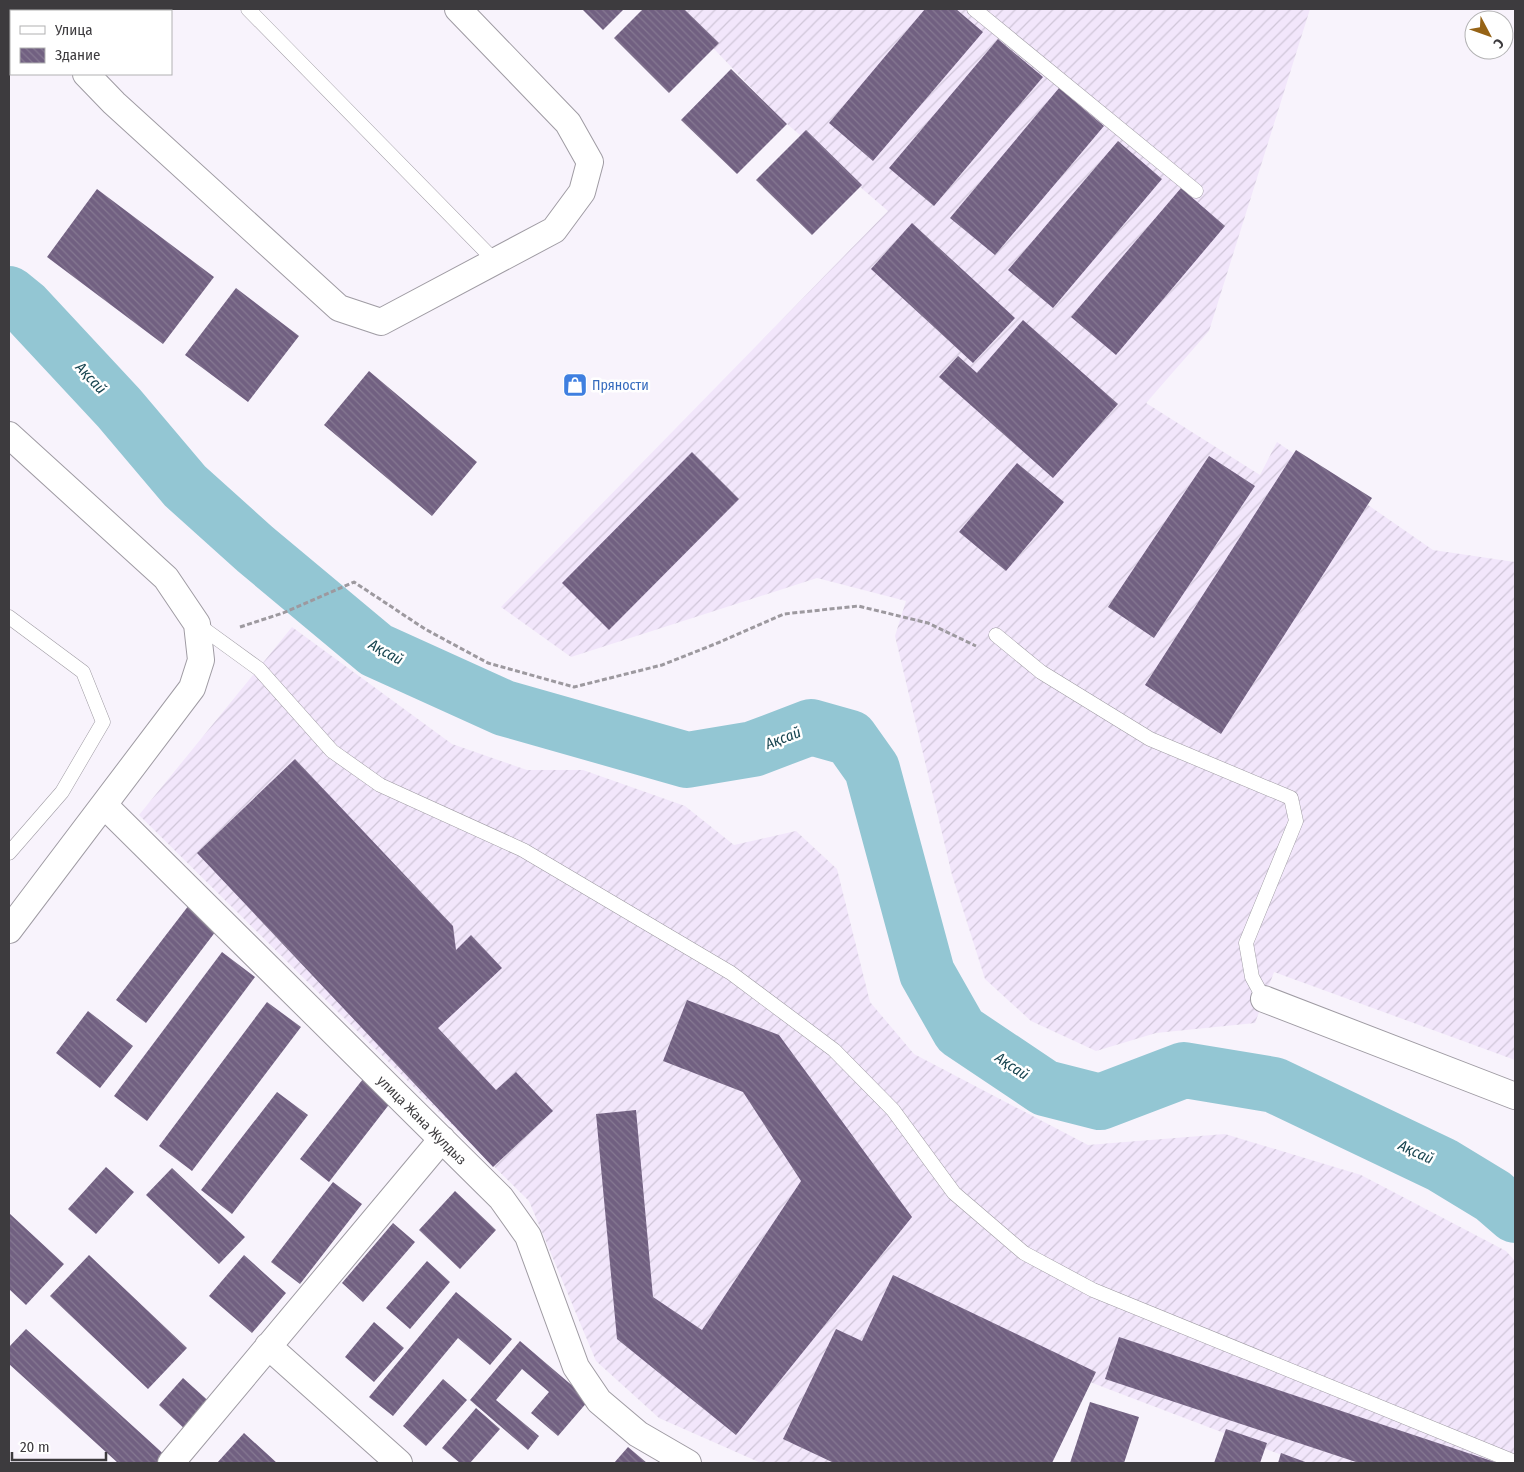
<svg xmlns="http://www.w3.org/2000/svg" width="1524" height="1472" font-family="'Fira Sans Condensed',sans-serif">
  <style>
    .industrial { fill: url(#industrial-furrows) }
    .lines { fill: none; stroke-linecap: round; stroke-linejoin: round }
    .river { stroke: #93c6d3; stroke-width: 56 }
    .building { fill: url(#building-back-hatch) }
    .lane-casing { stroke: #9f9ba3; stroke-width: 15 }
    .street-casing { stroke: #9f9ba3; stroke-width: 28 }
    .path { stroke: #9d999f; stroke-width: 3; stroke-dasharray: 5 2.5; stroke-linecap: butt }
    .lane { stroke: #fff; stroke-width: 14 }
    .street { stroke: #fff; stroke-width: 26 }
    .labels { text-anchor: middle; stroke-width: 5; stroke-linejoin: round; paint-order: stroke }
    .shop-label { font-size: 14px; fill: #366cbe; stroke: #fff; text-anchor: start }
    .street-label { font-size: 14px; fill: #3d3b3e; stroke: #fff }
    .water-label { font-size: 15px; font-style: italic; fill: #184550; stroke: #fff }
  </style>
  <defs>
    <pattern id="industrial-furrows" width="10" height="10" patternUnits="userSpaceOnUse" patternTransform="scale(1.25)"><rect width="10" height="10" fill="#f2e6fb"/><path d="M-1 1l2-2M0 10L10 0M9 11l2-2" fill="none" stroke="#d0c6d8"/></pattern>
    <pattern id="building-back-hatch" width="6" height="6" patternUnits="userSpaceOnUse" patternTransform="scale(1.25)"><rect width="6" height="6" fill="#716081"/><path d="M-1 5l2 2M0 0l6 6M5-1l2 2" fill="none" stroke="#867992"/></pattern>
  </defs>
  <rect width="100%" height="100%" fill="#f8f3fc"/>
  <path class="industrial" d="M676 9H1310L1209 331 1146 403 1260 475 1277 442 1433 550 1515 562V1060L1274 972 1255 1023 1156 1033 1096 1051 1031 1021 985 979 952 875 895 636 906 601 817 578 571 657 501 607 888 211 779 117Z
    M292 627 452 744 527 770H583L685 806 734 845 796 831 837 869 870 1002 914 1054 1088 1145 1225 1134 1361 1175 1506 1251 1515 1261V1463H1303L1074 1376 1032 1463H761L659 1418 596 1361 529 1201 139 815Z"/>
  <g class="lines">
    <path class="river" d="M9 294 25 307 119 408 185 486 255 549 376 650 504 708 687 760 753 749 811 727 850 738 872 769 927 973 960 1031 1045 1088 1100 1102 1184 1070 1274 1085 1442 1165 1493 1196 1515 1215"/>
  </g>
  <path class="building" d="M582 9H624L603 30Z
    M643 9H684L719 43 669 93 614 38Z
    M925 9H956L983 32 873 161 829 123Z
    M998 39 1043 77 934 206 889 168Z
    M731 69 787 124 737 174 681 120Z
    M1059 88 1104 126 995 255 950 218Z
    M806 130 862 185 812 235 756 180Z
    M1118 141 1162 179 1053 308 1008 270Z
    M1181 188 1225 226 1116 355 1071 317Z
    M97 189 214 277 163 344 47 257Z
    M912 223 1015 318 973 363 871 269Z
    M236 288 299 336 248 402 185 355Z
    M1023 320 1118 404 1053 478 939 377 958 356 977 373Z
    M369 371 477 462 432 516 324 425Z
    M1296 450 1372 498 1221 734 1145 685Z
    M692 452 739 499 609 630 562 583Z
    M1209 456 1255 486 1154 638 1108 607Z
    M1017 463 1064 502 1006 571 959 532Z
    M295 759 453 926 456 950 471 935 502 968 438 1028 496 1090 516 1072 553 1111 493 1167 197 853Z
    M189 905 219 927 146 1023 116 1000Z
    M222 952 255 977 147 1121 114 1096Z
    M687 1000 779 1035 912 1217 736 1435 617 1339 596 1114 636 1110 653 1297 702 1330 801 1181 743 1092 663 1061Z
    M267 1002 301 1027 192 1171 159 1146Z
    M88 1011 133 1046 100 1088 56 1053Z
    M363 1079 391 1102 329 1182 300 1159Z
    M277 1092 308 1115 232 1214 201 1190Z
    M106 1167 134 1192 96 1234 68 1209Z
    M172 1168 245 1237 219 1264 146 1195Z
    M333 1182 362 1204 300 1284 271 1262Z
    M455 1191 496 1230 460 1269 419 1230Z
    M9 1213 64 1264 26 1305 9 1289Z
    M393 1223 415 1242 363 1302 342 1283Z
    M89 1255 187 1348 148 1389 50 1296Z
    M244 1255 286 1293 252 1333 209 1296Z
    M427 1261 450 1282 410 1329 386 1308Z
    M893 1275 1096 1372 1052 1463H834L783 1439 836 1329 862 1341Z
    M456 1292 512 1339 490 1365 458 1338 393 1416 369 1397Z
    M374 1322 404 1348 374 1382 345 1357Z
    M26 1329 168 1458 163 1463H118L9 1364V1347Z
    M1119 1337 1498 1463H1359L1105 1379Z
    M520 1341 589 1400 558 1436 531 1413 549 1392 522 1369 496 1400 539 1436 528 1450 470 1400Z
    M183 1378 214 1406 189 1433 159 1405Z
    M443 1379 467 1400 426 1446 403 1426Z
    M1090 1402 1139 1417 1124 1463H1070Z
    M476 1408 500 1429 470 1463H460L442 1448Z
    M1226 1429 1267 1443 1260 1463H1214Z
    M244 1433 277 1463H217Z
    M628 1447 647 1463H614Z
    M1281 1453 1308 1463H1278Z"/>
  <g class="lines">
    <defs>
      <path id="lane" d="M248 9 495 261
        M974 9 1196 191
        M9 617 83 672 103 722 62 792 9 853
        M197 624 259 669 332 751 380 785 523 850 731 973 834 1050 893 1110 954 1193 1024 1253 1093 1290 1515 1462
        M996 635 1041 672 1150 739 1291 798 1296 821 1246 943 1252 977 1264 999"/>
      <path id="street" d="M26 9 28 11
        M86 74 114 103 339 308 381 322 554 230 582 192 590 162 568 123 458 9
        M9 435 166 578 197 624 201 660 192 688 9 930
        M104 805 501 1198 528 1236 576 1367 599 1401 638 1434 688 1463
        M1264 999 1515 1096
        M268 1346 399 1463
        M171 1463 442 1139"/>
    </defs>
    <use href="#lane" class="lane-casing"/>
    <use href="#street" class="street-casing"/>
    <path class="path" d="M240 627 283 613 354 582 425 629 488 663 574 687 662 665 720 642 784 614 858 606 928 623 976 646"/>
    <use href="#lane" class="lane"/>
    <use href="#street" class="street"/>
  </g>
  <defs>
    <symbol id="shop-square" viewBox="-11 -11 22 22"><rect x="-9" y="-9" width="18" height="18" rx="4" fill="#3f7fe0" stroke="#fff"/><path d="M-5-2.5h2.3a2.7 3.5 0 0 1 5.4 0H5L5.5 6h-11ZM-1.5-2.5h3a1.5 2.3 0 0 0-3 0Z" fill="#fff"/></symbol>
  </defs>
  <g fill-rule="evenodd">
    <use href="#shop-square" x="561" y="371" width="28" height="28"/>
  </g>
  <g class="labels">
    <g class="shop-label">
      <text x="592" y="390">Пряности</text>
    </g>
    <g class="street-label">
      <text transform="translate(422 1120) rotate(45)" y="5">улица Жана Жулдыз</text>
    </g>
    <g class="water-label">
      <text transform="translate(91 378) rotate(47)" y="5">Ақсай</text>
      <text transform="translate(386 652) rotate(29)" y="5">Ақсай</text>
      <text transform="translate(783 738) rotate(-21)" y="5">Ақсай</text>
      <text transform="translate(1012 1066) rotate(34)" y="5">Ақсай</text>
      <text transform="translate(1416 1152) rotate(25)" y="5">Ақсай</text>
    </g>
  </g>
  <rect width="1524" height="1472" fill="none" stroke="#3d3b3e" stroke-width="20"/>
  <rect x="10" y="10" width="162" height="65" fill="#ffffff" stroke="#b1b1b2"/>
  <rect x="20" y="26" width="25" height="8" fill="#ffffff" stroke="#b1b1b2"/>
  <text x="55" y="35" font-size="15" fill="#3d3b3e">Улица</text>
  <rect x="20" y="48" width="25" height="15" fill="url(#building-back-hatch)" stroke="#b1b1b2"/>
  <text x="55" y="60" font-size="15" fill="#3d3b3e">Здание</text>
  <g transform="translate(1489 35) rotate(131)"><circle r="24" fill="#ffffff" stroke="#b1b1b2"/>
  <path d="M0-4L9 19L0 12L-9 19Z" fill="#966316"/>
  <text y="-8" font-size="14" font-weight="bold" text-anchor="middle" fill="#3d3b3e">С</text>
  </g>
  <path d="M12 1452v8h94v-8" fill="none" stroke="#3d3b3e" stroke-width="2.5"/>
  <text x="20" y="1452" font-size="15" fill="#3d3b3e" stroke="#ffffff" stroke-width="4" paint-order="stroke">20 m</text>
</svg>
